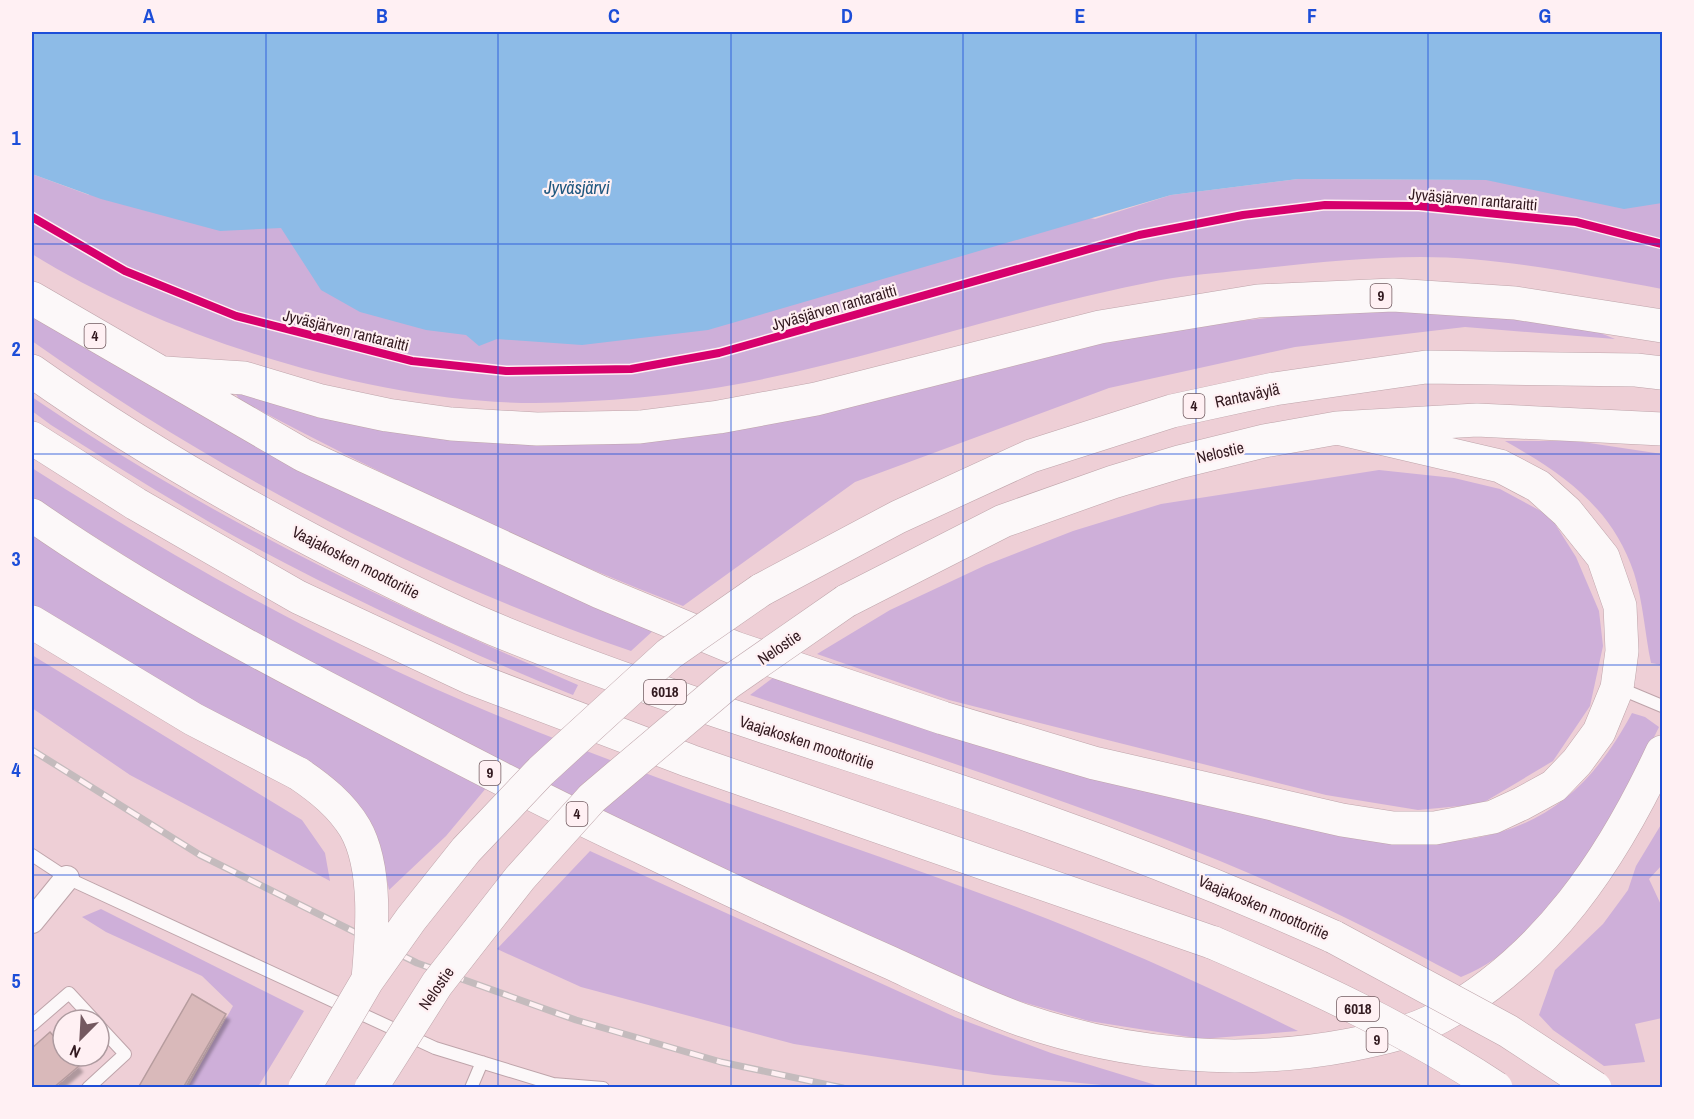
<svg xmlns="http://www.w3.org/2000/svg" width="1694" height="1119" font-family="'Archivo Narrow',sans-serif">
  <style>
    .green { fill: #ceafd9 }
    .water { fill: #8dbbe7 }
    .building { fill: #d9b9ba; stroke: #b69c9e; stroke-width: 1.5; filter: url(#shadow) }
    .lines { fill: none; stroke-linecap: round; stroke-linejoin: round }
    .lane-casing { stroke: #bea4aa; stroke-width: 14 }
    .street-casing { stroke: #bea4aa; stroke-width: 26 }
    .highway-casing { stroke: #bea4aa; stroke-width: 34 }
    .lane { stroke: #fcf8f9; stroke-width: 12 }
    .street { stroke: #fcf8f9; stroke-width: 24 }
    .highway { stroke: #fcf8f9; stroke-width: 33 }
    .rail-casing { stroke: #c4bbbd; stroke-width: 7 }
    .rail { stroke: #fff0f3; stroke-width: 4.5; stroke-dasharray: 14; stroke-linecap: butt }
    .highway-bridge-casing { stroke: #bea4aa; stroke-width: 34; stroke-linecap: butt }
    .highway-bridge { stroke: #fcf8f9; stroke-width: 33 }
    .cycleway-casing { stroke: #fff0f3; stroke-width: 11 }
    .cycleway { stroke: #d6006c; stroke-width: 8 }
    .grid { fill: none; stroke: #1d4ed8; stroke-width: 1.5; stroke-opacity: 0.55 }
    .labels { text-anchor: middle; stroke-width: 4.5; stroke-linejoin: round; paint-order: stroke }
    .shield { fill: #fff0f3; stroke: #705a5f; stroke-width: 1.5 }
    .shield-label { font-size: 15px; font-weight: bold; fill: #331a20 }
    .street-label { font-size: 16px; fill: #331a20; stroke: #fff0f3 }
    .water-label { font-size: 18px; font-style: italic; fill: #205880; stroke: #fff0f3 }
    .neatline { fill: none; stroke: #1d4ed8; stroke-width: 2 }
    .grid-label { font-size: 20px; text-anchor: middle; font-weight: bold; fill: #1d4ed8 }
  </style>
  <defs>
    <filter id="shadow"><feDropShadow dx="3.5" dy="6" stdDeviation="1.5" flood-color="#0004"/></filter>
  </defs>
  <rect width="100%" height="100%" fill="#eecfd6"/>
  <path class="green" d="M32 32 1095 219 1171 195 1298 179 1485 180 1662 32V289C1585 275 1500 257 1421 257 1362 257 1303 264 1245 270 1217 273 1188 275 1161 280 1020 307 885 355 744 383 676 396 604 402 535 403 375 403 167 338 32 254V174L89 195Z
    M1438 310 1581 325 1615 339 1465 327 1295 347 1109 388 855 482 683 606C531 548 384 476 240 400L235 393 243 392 453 439 1054 353 1193 326 1323 312Z
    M32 314 293 464 436 535 655 629 631 651C419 578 214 470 32 341Z
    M32 397C203 514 388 604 578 685L573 695C457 648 344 596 234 536 172 501 111 463 51 425L32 411Z
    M1505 441H1576L1662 454V665L1651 663C1645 634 1643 601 1634 573 1612 507 1562 473 1505 441Z
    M32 468C169 555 311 636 461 700 637 776 819 833 998 900 1100 938 1200 982 1298 1031L1202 1039 1089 1021 977 989 568 797 274 643 182 592 32 497Z
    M1379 470 1454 478 1500 489 1550 516 1576 557 1599 611 1603 646 1590 706 1553 761 1481 804 1418 810 1326 795 949 700 817 654 890 610 986 565 1073 531 1161 504Z
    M32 535C179 628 331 710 487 787L446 836 389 890 381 853 101 648 32 604Z
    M32 655 302 820 325 853 330 881 130 775 32 708Z
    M778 674 1394 844C1510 845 1576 817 1632 713L1645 717 1659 727C1619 809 1551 942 1461 977 1382 935 1303 895 1220 861 1066 799 907 748 750 695Z
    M1662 823V865L1649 879 1662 907V1018L1635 1024 1645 1062 1604 1066 1553 1030 1539 1015 1555 970 1603 924 1628 890 1636 866Z
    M590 851 955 1017 1051 1053 1162 1087H1123L994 1075 794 1044 581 987 497 949Z
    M101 909 304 1011 258 1087H188L233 1006 202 976 106 932 82 917Z"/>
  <path class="water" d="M32 32H1662V203L1624 209 1486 180 1298 179 1171 195 708 330 582 345 497 339 479 346 466 335 426 330 360 312 321 290 281 228 220 231 101 199 32 174Z"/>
  <path class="building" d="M192 994 226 1014 183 1088H138Z
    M50 1032 63 1047V1056H70L79 1066 53 1088H32V1048Z"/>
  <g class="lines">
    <defs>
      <path id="lane" d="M1619 688 1662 706
        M32 855 67 878 435 1048 553 1084 603 1088
        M32 1025 69 993 94 1020
        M88 1088 125 1054 99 1026
        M471 1088 482 1062"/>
      <path id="street" d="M32 921 67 878"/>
      <path id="highway" d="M32 298 303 455 600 592 735 648 943 718 1094 763 1342 820 1393 828H1435L1493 817 1521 804 1554 786 1577 762 1599 732 1617 688 1622 651 1620 606 1603 557 1567 512 1538 486 1500 466 1337 428
        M32 371C121 434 216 490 313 541 372 572 432 603 494 629 673 703 860 754 1042 820 1141 855 1238 894 1334 937
        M165 373 244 378 321 401 387 415 451 424 537 429 640 427 719 417 816 399 1100 327 1258 301 1393 295 1515 303 1662 326
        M32 438 136 504 298 597 471 678 690 761 1214 943
        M32 515C138 589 254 651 369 710 459 757 549 804 641 847 724 887 807 926 891 963 934 983 977 1004 1022 1020 1128 1056 1240 1066 1350 1045 1380 1039 1413 1032 1440 1017 1547 958 1612 859 1662 752
        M761 590 898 517 1031 456 1172 411 1274 389 1426 367 1636 370 1662 373
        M846 601 1003 521 1113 482 1179 462 1264 441 1337 428 1477 420 1662 429
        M32 622 193 719 299 774"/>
    </defs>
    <use href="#lane" class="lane-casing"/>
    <use href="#street" class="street-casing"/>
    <use href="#highway" class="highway-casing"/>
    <use href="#lane" class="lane"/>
    <use href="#street" class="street"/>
    <use href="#highway" class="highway"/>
    <defs>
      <path id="rail" d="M32 750 200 855 417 963 576 1020 721 1062 843 1088"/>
    </defs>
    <use href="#rail" class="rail-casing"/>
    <use href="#rail" class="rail"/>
    <defs>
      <path id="highway-bridge" d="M299 774C321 789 341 805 355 828 378 868 372 935 368 979
        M1334 937 1508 1031 1595 1088
        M1214 943C1311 985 1407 1029 1496 1088
        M305 1087 367 981 411 919 466 850 541 771 669 654 761 590
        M371 1088 437 984 520 878 592 798 728 683 846 601"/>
    </defs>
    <use href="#highway-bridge" class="highway-bridge-casing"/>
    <use href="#highway-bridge" class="highway-bridge"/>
    <defs>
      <path id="cycleway" d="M32 217 125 271 236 316 412 361 506 371 631 369 719 353 1139 235 1243 215 1325 205 1419 206 1576 222 1662 244"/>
    </defs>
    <use href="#cycleway" class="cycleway-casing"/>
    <use href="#cycleway" class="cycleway"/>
  </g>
  <path class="grid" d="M266 32V1088M498 32V1088M731 32V1088M963 32V1088M1196 32V1088M1428 32V1088M32 244H1662M32 454H1662M32 665H1662M32 875H1662"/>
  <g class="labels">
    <g class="shield">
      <rect x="1370.5" y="284" width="21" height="24" rx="4.5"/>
      <rect x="84.5" y="324" width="21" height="24" rx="4.5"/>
      <rect x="1183.5" y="394" width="21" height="24" rx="4.5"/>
      <rect x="644" y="680" width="42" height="24" rx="4.5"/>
      <rect x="479.5" y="761" width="21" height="24" rx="4.5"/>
      <rect x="566.5" y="802" width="21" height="24" rx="4.5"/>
      <rect x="1337" y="997" width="42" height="24" rx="4.5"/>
      <rect x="1366.5" y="1028" width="21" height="24" rx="4.5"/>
    </g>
    <g class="shield-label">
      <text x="1381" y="301">9</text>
      <text x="95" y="341">4</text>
      <text x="1194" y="411">4</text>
      <text x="665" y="697">6018</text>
      <text x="490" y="778">9</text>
      <text x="577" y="819">4</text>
      <text x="1358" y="1014">6018</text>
      <text x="1377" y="1045">9</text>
    </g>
    <g class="street-label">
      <text transform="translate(1473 199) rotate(5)" y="6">Jyväsjärven rantaraitti</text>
      <text transform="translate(834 307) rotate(-16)" y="6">Jyväsjärven rantaraitti</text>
      <text transform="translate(346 330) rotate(14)" y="6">Jyväsjärven rantaraitti</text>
      <text transform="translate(1247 395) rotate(-12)" y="6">Rantaväylä</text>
      <text transform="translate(1220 452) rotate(-13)" y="6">Nelostie</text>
      <text transform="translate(356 562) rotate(27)" y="6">Vaajakosken moottoritie</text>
      <text transform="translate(779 647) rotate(-34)" y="6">Nelostie</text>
      <text transform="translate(807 742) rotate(18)" y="6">Vaajakosken moottoritie</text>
      <text transform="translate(1264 907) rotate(23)" y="6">Vaajakosken moottoritie</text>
      <text transform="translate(436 988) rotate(-55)" y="6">Nelostie</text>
    </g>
    <g class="water-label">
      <text x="577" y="194">Jyväsjärvi</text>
    </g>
  </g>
  <rect width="1694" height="1119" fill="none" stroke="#fff0f3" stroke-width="66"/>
  <g transform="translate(81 1038) rotate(204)"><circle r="28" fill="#fff0f3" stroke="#ad9a9f" stroke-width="1.5"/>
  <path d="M0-4.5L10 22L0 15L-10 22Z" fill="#745960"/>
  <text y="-9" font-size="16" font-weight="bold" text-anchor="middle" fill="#331a20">N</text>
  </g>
  <rect x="33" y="33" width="1628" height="1053" class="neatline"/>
  <g class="grid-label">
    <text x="149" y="23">A</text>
    <text x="382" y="23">B</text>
    <text x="614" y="23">C</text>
    <text x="847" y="23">D</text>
    <text x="1080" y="23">E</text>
    <text x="1312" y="23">F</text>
    <text x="1545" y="23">G</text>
    <text x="16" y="145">1</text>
    <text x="16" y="356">2</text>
    <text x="16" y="566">3</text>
    <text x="16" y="777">4</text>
    <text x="16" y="988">5</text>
  </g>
</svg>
